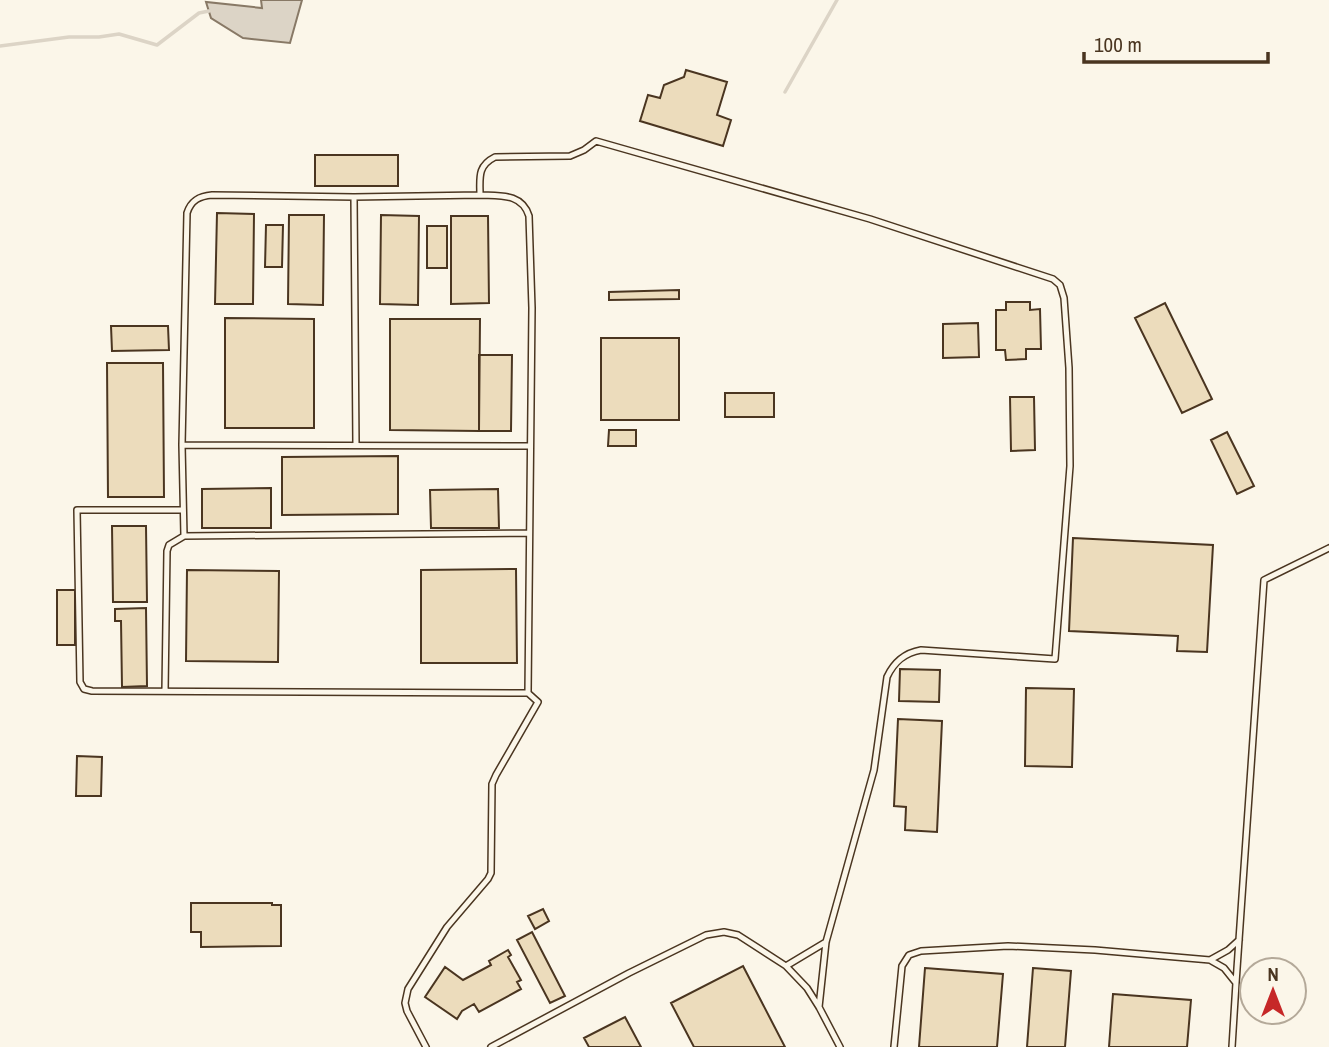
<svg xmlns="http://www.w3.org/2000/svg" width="1329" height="1047" font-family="'Archivo Narrow',sans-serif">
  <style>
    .water { fill: #dcd4c6; stroke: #887966; stroke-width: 2 }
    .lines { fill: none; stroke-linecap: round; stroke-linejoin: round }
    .stream { stroke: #dcd4c6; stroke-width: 3.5 }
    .building { fill: #ecdcbc; stroke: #4a3520; stroke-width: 2 }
    .service-casing { stroke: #4a3520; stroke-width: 8 }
    .service { stroke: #fbf6e9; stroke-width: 5 }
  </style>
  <rect width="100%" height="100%" fill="#fbf6e9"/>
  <path class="water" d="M261 0H302L290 43 243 38 211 18 206 2 262 8Z"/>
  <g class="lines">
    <path class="stream" d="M0 46 69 37H99L119 34 157 45 199 13 209 11
      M785 92 837 0"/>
  </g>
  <path class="building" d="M686 70 727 82 717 115 731 120 723 146 640 121 648 95 660 98 664 85 684 77Z
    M315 155H398V186H315Z
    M217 213 254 214 253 304H215Z
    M289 215H324L323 305 288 304Z
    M381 215 419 216 418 305 380 304Z
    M451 216H488L489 303 451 304Z
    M266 225H283L282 267H265Z
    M427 226H447V268H427Z
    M679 290V299L609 300V292Z
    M1006 302H1030V310L1040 309 1041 349H1026V359L1006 360 1005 350H996V310H1006Z
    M1165 303 1212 399 1182 413 1135 318Z
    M225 318 314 319V428H225Z
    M390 319H480L479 431 390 430Z
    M978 323 979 357 943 358V324Z
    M111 326H168L169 350 112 351Z
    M601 338H679V420H601Z
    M479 355H512L511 431H479Z
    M107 363H163L164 497H108Z
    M725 393H774V417H725Z
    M1010 397H1034L1035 450 1011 451Z
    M609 430H636V446H608Z
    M1227 432 1254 486 1237 494 1211 440Z
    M398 456V514L282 515V457Z
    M271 488V528H202V489Z
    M498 489 499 528H431L430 490Z
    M112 526H146L147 602H113Z
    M1073 538 1213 545 1207 652 1177 651 1178 636 1069 631Z
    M516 569 517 663H421V570Z
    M187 570 279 571 278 662 186 661Z
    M57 590H75V645H57Z
    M146 608 147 686 122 687 121 621H115V609Z
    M900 669 940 670 939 702 899 701Z
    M1026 688 1074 689 1072 767 1025 766Z
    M898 719 942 721 937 832 905 830 906 807 894 806Z
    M77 756 102 757 101 796H76Z
    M191 903H272V905H281V946L201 947V932H191Z
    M543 909 549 921 535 929 528 916Z
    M532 932 565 996 550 1003 517 940Z
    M508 950 511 955 508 957 521 980 517 982 521 989 479 1012 474 1004 462 1011 457 1019 425 997 445 967 463 980 491 965 489 961Z
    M743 966 785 1047H694L671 1003Z
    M925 968 1003 974 997 1047H919Z
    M1033 968 1071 971 1065 1047H1027Z
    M1113 994 1191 1000 1187 1047H1109Z
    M625 1017 641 1047H589L584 1038Z"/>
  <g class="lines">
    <defs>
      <path id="service" d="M354 197 356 445
        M182 445 530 446
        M183 510H77L80 682 84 689 92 691 528 693
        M529 533 184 536 182 445 187 213C191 200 200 196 212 195L354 197 480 195C480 178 477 166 495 157L570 156 584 150 596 141 870 219 1053 279 1060 285 1064 298 1069 368 1070 466 1055 659 921 650C904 653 894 662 887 677L874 770 826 942 819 1007
        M165 691 167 551 169 545 184 536
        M1210 960 1228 950 1239 940
        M786 966 826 942
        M1236 983 1264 580 1329 548
        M426 1047 407 1011 405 1003 408 989 447 927 488 879 491 873 492 784 496 775 538 702 528 693 532 308 529 216C522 193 500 196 480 195
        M491 1047 629 973 706 935 724 932 738 935 786 966 807 988 819 1007 840 1047
        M894 1047 902 966 909 955 921 951 1008 946 1095 950 1210 960 1224 968 1236 983 1232 1047"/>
    </defs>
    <use href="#service" class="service-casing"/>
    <use href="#service" class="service"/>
  </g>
  <g transform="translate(1273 991)"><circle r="33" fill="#fbf6e9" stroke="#b4a999" stroke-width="2"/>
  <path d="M0-5L12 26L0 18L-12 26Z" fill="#c62828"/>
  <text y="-10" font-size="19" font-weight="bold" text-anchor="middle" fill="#4a3520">N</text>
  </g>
  <path d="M1084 52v10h184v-10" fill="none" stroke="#4a3520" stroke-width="3.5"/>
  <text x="1094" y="52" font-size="21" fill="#4a3520" stroke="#fbf6e9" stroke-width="5" paint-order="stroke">100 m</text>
</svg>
